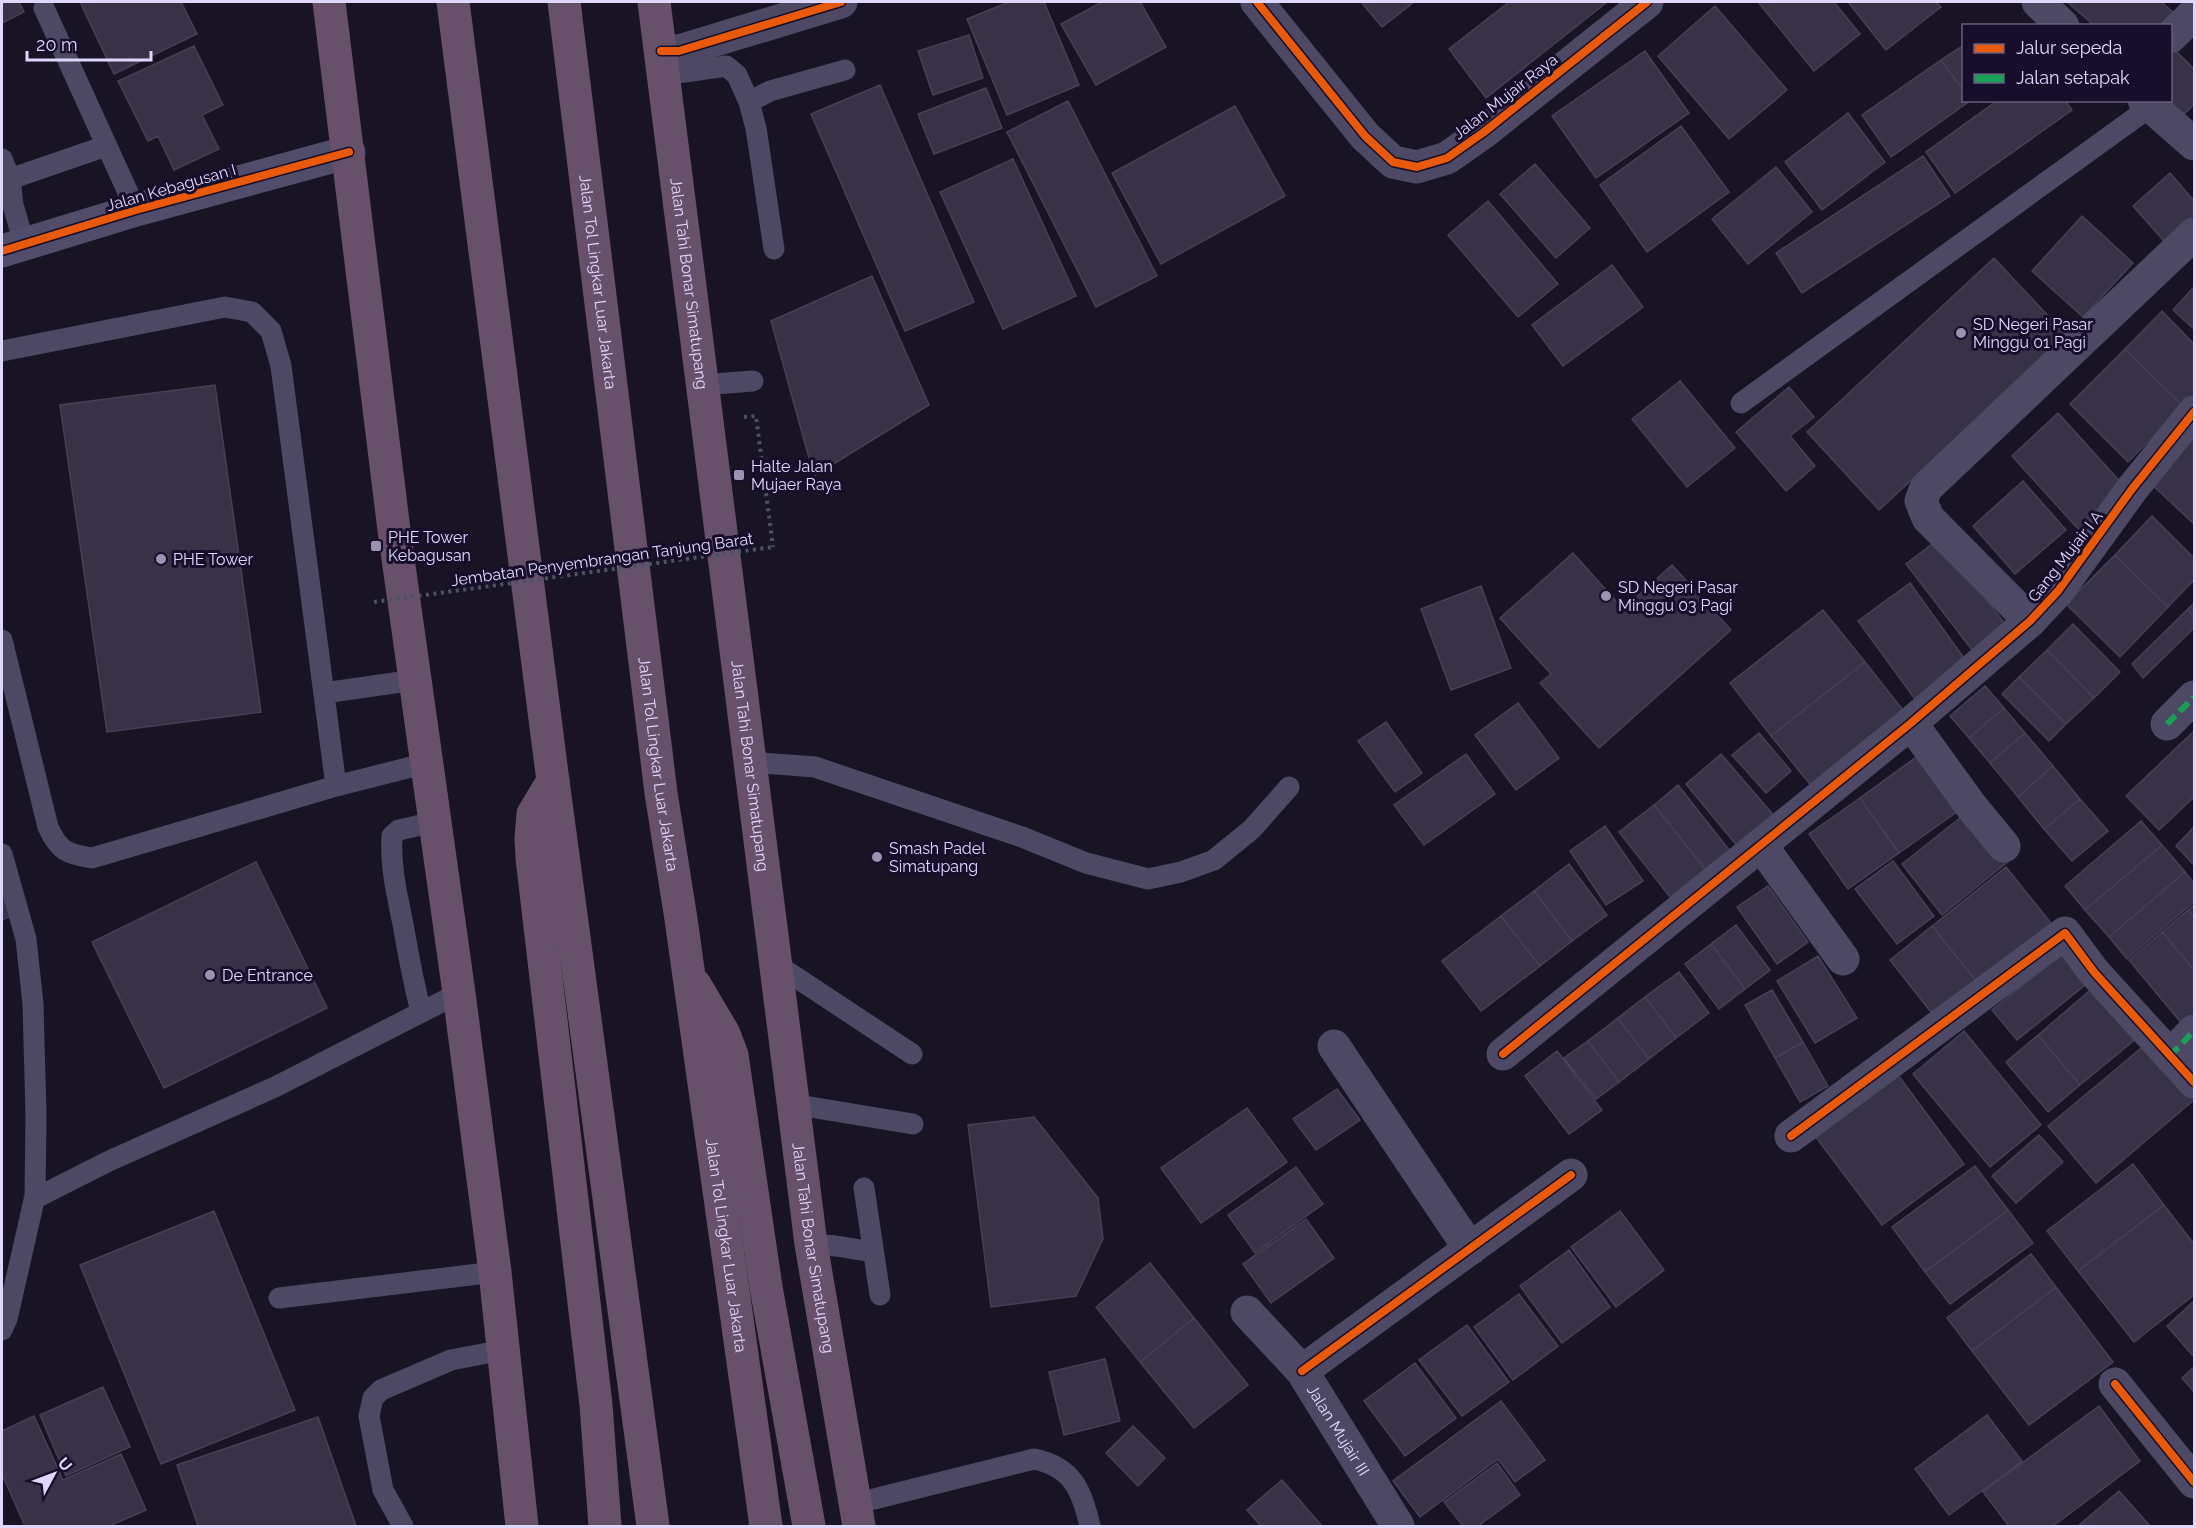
<svg xmlns="http://www.w3.org/2000/svg" width="2196" height="1528" font-family="Raleway,sans-serif">
  <style>
    .building { fill: #383246; stroke: #463f58; stroke-width: 1.5 }
    .lines { fill: none; stroke-linecap: round; stroke-linejoin: round }
    .path { stroke: #485465; stroke-width: 4; stroke-dasharray: 3 4.5; stroke-linecap: butt }
    .lane { stroke: #4d4965; stroke-width: 21 }
    .street { stroke: #4d4965; stroke-width: 33 }
    .secondary { stroke: #514c6a; stroke-width: 33 }
    .highway { stroke: #67506a; stroke-width: 33 }
    .path-bridge { stroke: #485465; stroke-width: 4; stroke-dasharray: 3 4.5; stroke-linecap: butt }
    .quiet { stroke: #1a9f57; stroke-width: 6; stroke-dasharray: 12 6; stroke-linecap: butt }
    .cycleway-casing { stroke: #160e2a; stroke-width: 11 }
    .cycleway { stroke: #e8590c; stroke-width: 8 }
    .poi-dot { fill: #9a93b2; stroke: #160e2a; stroke-width: 2 }
    .labels { text-anchor: middle; stroke-width: 6; stroke-linejoin: round; paint-order: stroke }
    .street-label { font-size: 16px; fill: #e0d7ff; stroke: #160e2a }
    .poi-label { font-size: 16px; fill: #e0d7ff; stroke: #160e2a; text-anchor: start }
  </style>
  <rect width="100%" height="100%" fill="#191424"/>
  <path class="building" d="M2 2H19L24 12 2 23Z
    M80 2H181L197 34 114 74Z
    M1009 2H1044L1079 85 1007 115 967 19Z
    M1102 2H1140L1166 47 1096 85 1061 24Z
    M1361 2H1414L1382 27Z
    M1509 2H1607L1486 98 1449 49Z
    M1758 2H1834L1860 34 1814 71Z
    M1848 2H1936L1941 7 1886 50Z
    M2067 2H2161L2173 12 2162 26H2095Z
    M1715 6 1787 90 1729 139 1658 56Z
    M969 35 983 78 933 95 918 51Z
    M1964 45V92L1941 60Z
    M2170 45 2194 69V104L2178 121 2158 100H2170Z
    M194 46 223 105 202 115 219 149 174 170 158 136 148 141 118 81Z
    M1645 51 1689 113 1596 178 1552 116Z
    M1941 60 1964 92V100L1970 101 1891 157 1862 115Z
    M880 85 974 302 905 331 811 114Z
    M986 88 1002 128 934 154 918 114Z
    M1998 100H2065L2072 110 1955 193 1926 152Z
    M1068 101 1157 276 1096 307 1007 132Z
    M1235 106 1285 196 1161 264 1112 173Z
    M1848 113 1885 162 1822 210 1785 162Z
    M1681 126 1729 192 1647 252 1600 185Z
    M1923 156 1950 196 1802 293 1776 253Z
    M1013 159 1076 296 1003 329 940 192Z
    M1535 164 1590 228 1556 258 1500 194Z
    M1776 167 1812 212 1748 264 1712 219Z
    M2170 173 2194 201V226L2170 248 2133 206Z
    M1488 201 1558 284 1518 317 1448 235Z
    M2082 216 2133 263 2083 317 2032 271Z
    M1994 258 2067 336 1879 510 1807 432Z
    M1612 265 1643 307 1563 366 1532 325Z
    M872 276 929 405 814 476 771 321Z
    M2194 287V329L2173 310Z
    M2162 311 2194 344V395L2183 406 2125 349Z
    M2125 349 2183 406 2128 462 2070 404Z
    M1680 381 1735 448 1687 487 1632 419Z
    M215 385 261 712 107 732 60 405Z
    M1789 387 1814 417 1790 436 1815 466 1786 491 1736 432Z
    M2058 413 2125 487 2079 530 2012 456Z
    M2194 432V521L2193 523 2146 479Z
    M2023 481 2066 530 2015 574 1973 526Z
    M2152 516 2194 558V580L2168 607 2115 555Z
    M1940 538 2006 625 1972 650 1906 564Z
    M1573 553 1623 609 1672 565 1731 630 1599 748 1540 683 1551 674 1500 618Z
    M2115 555 2168 607 2120 657 2066 604Z
    M1910 583 1972 669 1920 706 1858 621Z
    M1481 586 1511 668 1451 690 1421 609Z
    M2194 603V618L2188 609Z
    M2188 609 2194 618V628L2143 678 2132 664Z
    M1823 610 1865 662 1771 736 1730 683Z
    M2073 624 2120 672 2094 698 2047 650Z
    M2047 650 2094 698 2066 724 2019 677Z
    M1865 662 1910 719 1817 793 1771 736Z
    M2019 677 2066 724 2049 741 2002 694Z
    M1985 686 2004 708 1969 738 1950 716Z
    M1518 703 1559 758 1516 790 1475 735Z
    M2004 708 2025 733 1990 763 1969 738Z
    M1386 722 1422 773 1395 792 1358 741Z
    M2194 731V797L2159 830 2126 796Z
    M1759 733 1791 771 1766 793 1732 755Z
    M2025 733 2053 766 2018 797 1990 763Z
    M1926 750 1965 806 1899 853 1860 798Z
    M1466 754 1495 794 1424 845 1394 805Z
    M1721 754 1775 817 1738 847 1686 784Z
    M2053 766 2080 799 2044 829 2018 797Z
    M1678 785 1729 850 1705 869 1654 805Z
    M1860 798 1899 853 1848 889 1809 834Z
    M2080 799 2108 831 2072 861 2044 829Z
    M1654 805 1705 869 1670 897 1619 832Z
    M1970 810 2010 860 1942 915 1902 864Z
    M2141 821 2162 845 2085 910 2065 886Z
    M1605 826 1643 881 1606 905 1570 851Z
    M2194 827V865L2176 846Z
    M2162 845 2185 872 2109 937 2085 910Z
    M1893 861 1934 916 1897 944 1855 889Z
    M256 862 327 1008 164 1088 92 942Z
    M1569 864 1607 915 1572 941 1534 891Z
    M2006 867 2055 928 1981 987 1932 926Z
    M2185 872 2194 883V902L2127 959 2109 937Z
    M2 885 15 914 2 920Z
    M1768 886 1808 942 1777 964 1737 907Z
    M1534 891 1572 941 1540 966 1501 916Z
    M2194 905V918L2188 910Z
    M2188 910 2194 918V970L2162 932Z
    M1501 916 1540 966 1481 1011 1442 961Z
    M1736 925 1770 970 1745 989 1711 944Z
    M1932 926 1981 987 1938 1021 1890 960Z
    M2162 932 2194 970V1015L2183 1025 2129 960Z
    M1711 944 1745 989 1719 1009 1685 964Z
    M2065 951 2089 982 2017 1040 1992 1010Z
    M1818 956 1857 1018 1815 1043 1777 981Z
    M1679 972 1709 1013 1676 1038 1645 997Z
    M2094 987 2137 1038 2080 1085 2038 1035Z
    M1772 990 1803 1042 1775 1058 1745 1005Z
    M1645 997 1676 1038 1649 1059 1618 1018Z
    M1618 1018 1649 1059 1619 1082 1588 1041Z
    M1964 1031 2041 1125 1990 1167 1913 1074Z
    M2038 1035 2080 1085 2048 1112 2006 1062Z
    M2152 1039 2194 1090V1100L2096 1183 2048 1126Z
    M1588 1041 1619 1082 1596 1099 1564 1058Z
    M1803 1042 1828 1086 1800 1102 1775 1058Z
    M1557 1051 1602 1110 1569 1134 1525 1076Z
    M1898 1075 1964 1164 1882 1225 1815 1136Z
    M1337 1089 1360 1120 1316 1150 1293 1119Z
    M1247 1108 1287 1162 1201 1223 1161 1168Z
    M1034 1117 1098 1198 1103 1239 1076 1296 991 1307 968 1125Z
    M2039 1135 2063 1162 2016 1203 1992 1176Z
    M2133 1164 2164 1205 2078 1271 2047 1231Z
    M1975 1166 2008 1210 1925 1272 1892 1227Z
    M1296 1167 1323 1204 1255 1253 1228 1215Z
    M2164 1205 2194 1244V1295L2134 1342 2078 1271Z
    M2008 1210 2033 1243 1950 1304 1925 1272Z
    M214 1211 295 1410 161 1464 80 1265Z
    M1620 1211 1664 1270 1616 1307 1571 1247Z
    M1306 1219 1334 1258 1271 1303 1243 1264Z
    M1569 1250 1610 1307 1562 1343 1520 1286Z
    M2031 1254 2056 1287 1972 1351 1947 1318Z
    M1150 1263 1194 1318 1140 1362 1096 1307Z
    M2056 1287 2113 1362 2029 1425 1972 1351Z
    M1519 1294 1558 1346 1513 1380 1474 1327Z
    M2194 1301V1357L2167 1326Z
    M1194 1318 1248 1385 1194 1428 1140 1362Z
    M1467 1325 1509 1382 1462 1416 1419 1360Z
    M1105 1359 1120 1421 1064 1435 1049 1372Z
    M1415 1363 1456 1418 1405 1456 1364 1401Z
    M2194 1367V1392L2182 1378Z
    M103 1387 130 1447 66 1476 40 1415Z
    M1501 1401 1545 1460 1515 1482 1498 1459 1420 1517 1393 1481Z
    M2099 1406 2140 1461 2053 1526H2009L1983 1492Z
    M1987 1415 2022 1461 1949 1515 1915 1469Z
    M34 1416 63 1480 121 1454 146 1510 109 1526H25L2 1474V1431Z
    M318 1417 356 1526H198L177 1465Z
    M1133 1426 1165 1458 1138 1486 1106 1453Z
    M1497 1463 1520 1495 1478 1526H1463L1444 1502Z
    M1282 1480 1322 1526H1261L1247 1510Z
    M2119 1491 2150 1526H2078Z"/>
  <g class="lines">
    <path class="path" d="M744 417 756 416 773 547"/>
    <path class="lane" d="M44 8 136 210
      M664 75 726 66 737 75 749 102
      M2 159 10 179 106 146
      M10 179 13 205 24 243
      M774 249 756 128 749 102 770 91 845 70
      M2 351 225 307 252 312 271 331 281 366 336 786
      M702 385 753 381
      M1741 403 2150 107
      M2 640 48 827C59 851 67 854 92 858L336 786 427 763
      M324 693 415 680
      M750 762 815 767 1022 837 1086 863 1148 879 1181 872 1214 860 1252 829 1289 787
      M2 854 26 939 33 1004 36 1115 35 1196 7 1319 2 1330
      M776 964 912 1054
      M421 1011C413 982 408 953 403 924 397 895 390 865 392 836L399 830 434 822
      M792 1104 913 1124
      M864 1188 880 1295
      M34 1199 109 1161 275 1087 459 993
      M811 1244 836 1246 873 1252
      M279 1298 495 1272
      M854 1504 1034 1459C1073 1467 1082 1491 1090 1526
      M403 1526 383 1490 369 1416 373 1398 381 1390 451 1360 503 1350"/>
    <g class="street">
      <path d="M1257 2 1365 136 1393 162 1417 167 1447 158 1484 132 1647 2"/>
      <path d="M2038 2 2063 26"/>
      <path d="M2170 37 2194 14"/>
      <path d="M661 51H679L841 2"/>
      <path d="M2144 100 2194 144"/>
      <path d="M2030 621 1928 518 1921 501 1926 488 2194 234"/>
      <path d="M1911 723 1971 806 2004 846"/>
      <path d="M2167 724 2194 697"/>
      <path d="M1761 845 1843 959"/>
      <path d="M1334 1046 1470 1249"/>
      <path d="M1503 1054 1911 723 2030 621 2058 591 2132 489 2194 412"/>
      <path d="M2170 1056 2194 1031"/>
      <path d="M1791 1136 2065 933 2094 972 2194 1082"/>
      <path id="s1" d="M1247 1312 1302 1371 1398 1526"/>
      <path d="M1302 1371 1571 1175"/>
      <path d="M2115 1384 2194 1482"/>
    </g>
    <path class="secondary" d="M2 251 136 210 349 152"/>
    <g class="highway">
      <path d="M329 2 394 530 459 993 495 1272 522 1526"/>
      <path d="M453 2 553 781 653 1526"/>
      <path id="s2" d="M564 2 661 793 681 919 766 1526"/>
      <path id="s3" d="M654 2 811 1244 859 1526"/>
      <path d="M553 781 533 814 531 838 532 858 596 1405 605 1526"/>
      <path d="M695 985 724 1034 732 1055 766 1287 809 1526"/>
    </g>
    <path class="path-bridge" d="M374 602 773 547"/>
    <path class="quiet" d="M2167 724 2194 697
      M2170 1056 2194 1031"/>
    <defs>
      <path id="cycleway" d="M1257 2 1365 136 1393 162 1417 167 1447 158 1484 132 1647 2
        M661 51H679L841 2
        M2 251 136 210 349 152
        M1503 1054 1911 723 2030 621 2058 591 2132 489 2194 412
        M1791 1136 2065 933 2094 972 2194 1082
        M1302 1371 1571 1175
        M2115 1384 2194 1482"/>
    </defs>
    <use href="#cycleway" class="cycleway-casing"/>
    <use href="#cycleway" class="cycleway"/>
  </g>
  <g class="poi-dot">
    <circle cx="1961" cy="333" r="6"/>
    <rect x="733" y="469" width="12" height="12" rx="3"/>
    <rect x="370" y="540" width="12" height="12" rx="3"/>
    <circle cx="161" cy="559" r="6"/>
    <circle cx="1606" cy="596" r="6"/>
    <circle cx="877" cy="857" r="6"/>
    <circle cx="210" cy="975" r="6"/>
  </g>
  <g class="labels">
    <g class="street-label">
      <text transform="translate(1505 96) rotate(-38)" y="6">Jalan Mujair Raya</text>
      <text transform="translate(171 187) rotate(-16)" y="6">Jalan Kebagusan I</text>
      <text dy="6" stroke="none"><textPath href="#s2" startOffset="282">Jalan Tol Lingkar Luar Jakarta</textPath></text>
      <text dy="6" stroke="none"><textPath href="#s3" startOffset="284">Jalan Tahi Bonar Simatupang</textPath></text>
      <text transform="translate(2065 556) rotate(-52)" y="6">Gang Mujair I A</text>
      <text transform="translate(602 559) rotate(-8)" y="6">Jembatan Penyembrangan Tanjung Barat</text>
      <text dy="6" stroke="none"><textPath href="#s2" startOffset="768">Jalan Tol Lingkar Luar Jakarta</textPath></text>
      <text dy="6" stroke="none"><textPath href="#s3" startOffset="770">Jalan Tahi Bonar Simatupang</textPath></text>
      <text dy="6" stroke="none"><textPath href="#s2" startOffset="1254">Jalan Tol Lingkar Luar Jakarta</textPath></text>
      <text dy="6" stroke="none"><textPath href="#s3" startOffset="1256">Jalan Tahi Bonar Simatupang</textPath></text>
      <text dy="6" stroke="none"><textPath href="#s1" startOffset="150">Jalan Mujair III</textPath></text>
    </g>
    <g class="poi-label">
      <text x="1973" y="330">SD Negeri Pasar<tspan x="1973" dy="18">Minggu 01 Pagi</tspan></text>
      <text x="751" y="472">Halte Jalan<tspan x="751" dy="18">Mujaer Raya</tspan></text>
      <text x="388" y="543">PHE Tower<tspan x="388" dy="18">Kebagusan</tspan></text>
      <text x="173" y="565">PHE Tower</text>
      <text x="1618" y="593">SD Negeri Pasar<tspan x="1618" dy="18">Minggu 03 Pagi</tspan></text>
      <text x="889" y="854">Smash Padel<tspan x="889" dy="18">Simatupang</tspan></text>
      <text x="222" y="981">De Entrance</text>
    </g>
  </g>
  <rect width="2196" height="1528" fill="none" stroke="#e0d7ff" stroke-width="6"/>
  <rect x="1962" y="24" width="210" height="78" fill="#160e2a" stroke="#675e7f" stroke-width="1.5"/>
  <rect x="1974" y="44" width="30" height="9" fill="#e8590c" stroke="#675e7f" stroke-width="1.5"/>
  <text x="2016" y="54" font-size="18" fill="#e0d7ff">Jalur sepeda</text>
  <rect x="1974" y="74" width="30" height="9" fill="#1a9f57" stroke="#675e7f" stroke-width="1.5"/>
  <text x="2016" y="84" font-size="18" fill="#e0d7ff">Jalan setapak</text>
  <g transform="translate(54 1474) rotate(49)" stroke="#160e2a" stroke-width="4.5" paint-order="stroke">
  <path d="M0-4.5L10 22L0 15L-10 22Z" fill="#e0d7ff"/>
  <text y="-9" font-size="16" font-weight="bold" text-anchor="middle" fill="#e0d7ff">U</text>
  </g>
  <path d="M27 51v9h124v-9" fill="none" stroke="#e0d7ff" stroke-width="3"/>
  <text x="36" y="51" font-size="18" fill="#e0d7ff" stroke="#160e2a" stroke-width="4.5" paint-order="stroke">20 m</text>
</svg>
